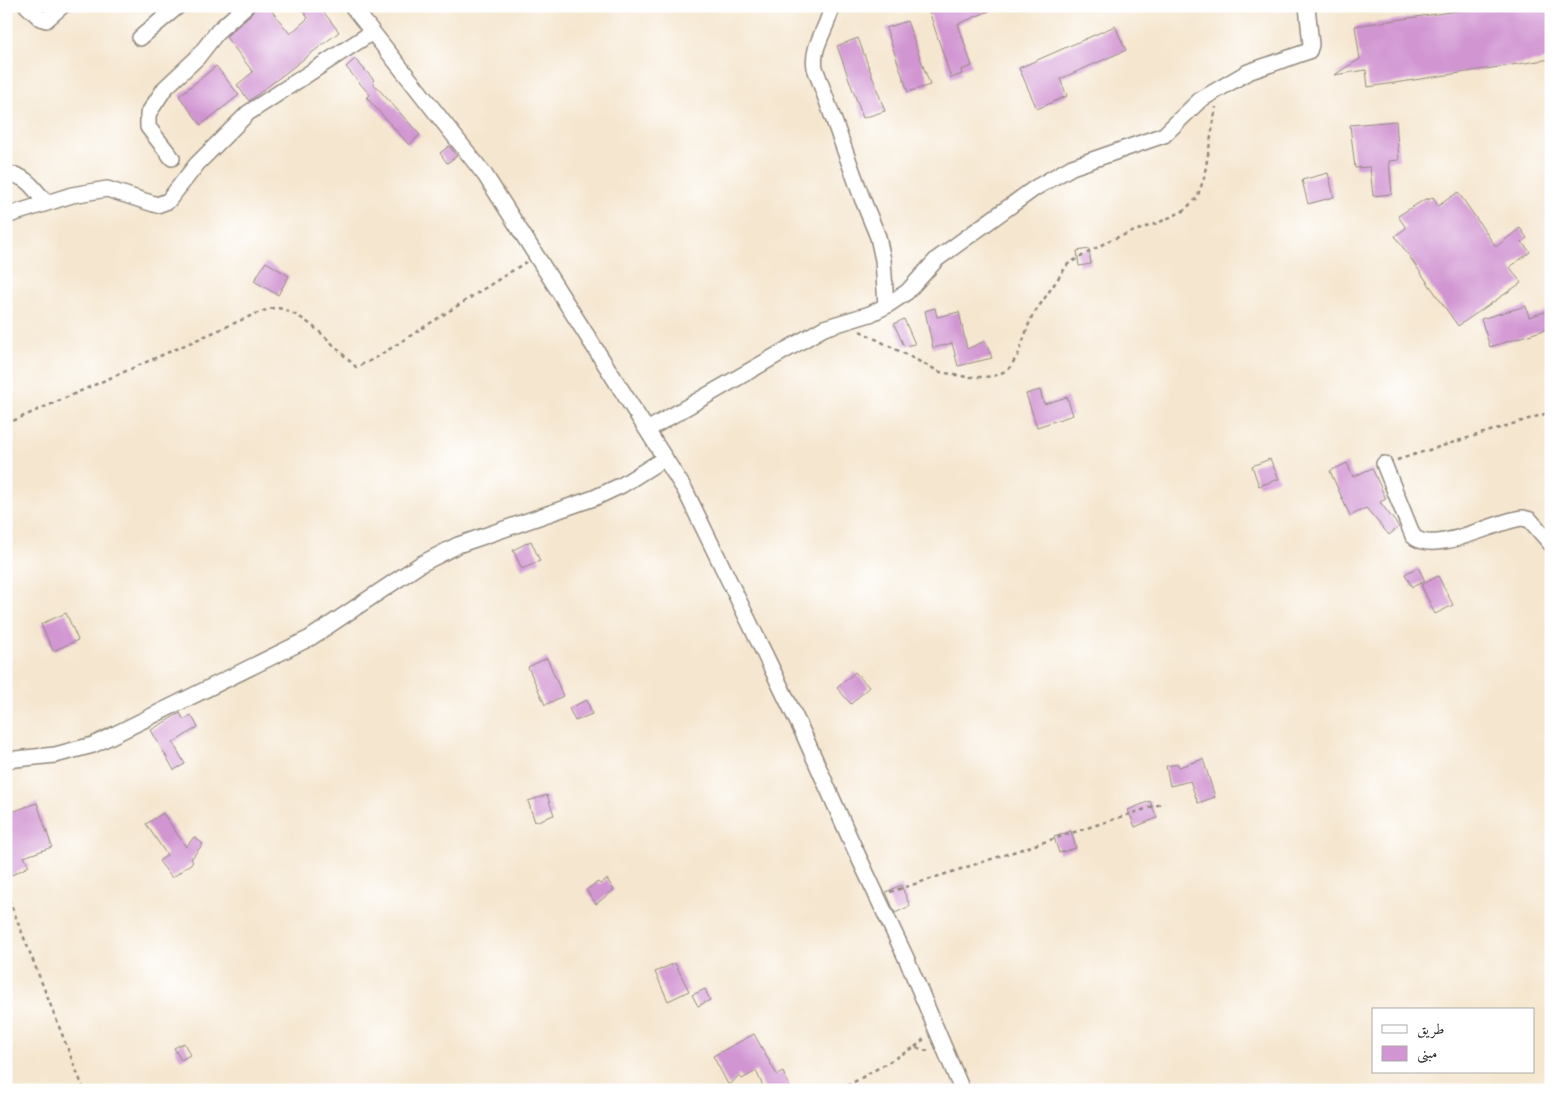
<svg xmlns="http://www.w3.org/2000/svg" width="1557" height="1096" font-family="'Libre Bodoni',Amiri,serif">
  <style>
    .building { fill: #d195d2 }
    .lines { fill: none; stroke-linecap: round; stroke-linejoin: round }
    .minor-casing { stroke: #90887d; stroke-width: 18 }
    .path { stroke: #90887d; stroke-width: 2.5; stroke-dasharray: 4 4; stroke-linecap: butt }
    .minor { stroke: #fff; stroke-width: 15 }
  </style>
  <rect width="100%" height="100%" fill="#fff"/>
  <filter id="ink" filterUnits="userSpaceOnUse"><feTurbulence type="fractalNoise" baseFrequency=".02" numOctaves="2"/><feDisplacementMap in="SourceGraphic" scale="10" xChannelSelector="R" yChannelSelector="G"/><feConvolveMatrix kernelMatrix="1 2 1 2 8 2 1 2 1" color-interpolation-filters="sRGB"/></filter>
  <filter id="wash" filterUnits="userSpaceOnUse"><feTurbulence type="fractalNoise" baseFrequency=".0096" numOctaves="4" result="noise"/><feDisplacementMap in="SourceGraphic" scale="20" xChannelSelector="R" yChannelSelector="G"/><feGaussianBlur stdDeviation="1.12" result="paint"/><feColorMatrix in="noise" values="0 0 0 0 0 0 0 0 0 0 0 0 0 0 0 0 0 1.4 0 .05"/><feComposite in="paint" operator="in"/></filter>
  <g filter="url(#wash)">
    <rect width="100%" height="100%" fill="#f5e6cf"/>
    <g id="blocks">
      <path class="building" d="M255 6H268L290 34 308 18 299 6H319L339 32 249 101 237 85 253 72 226 37 252 13Z
        M942 6H1001L958 24 972 66 961 70 962 74 951 78 929 11Z
        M1476 6H1551V59L1368 87 1366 70 1334 75 1360 59 1355 26 1477 8Z
        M907 21 930 85 908 92 886 28Z
        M1115 26 1126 50 1060 79 1067 96 1037 109 1019 68Z
        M858 38 885 111 863 118 837 46Z
        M355 59 374 80 372 82 420 135 409 145 367 98 370 95 346 67Z
        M216 66 239 95 201 125 179 96Z
        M1396 121 1399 160 1389 161 1392 194 1373 196 1370 167 1355 168 1350 125Z
        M449 146 457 156 447 163 440 153Z
        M1328 173 1334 197 1308 204 1302 180Z
        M1458 192 1496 247 1520 228 1527 238 1522 242 1530 252 1510 267 1521 283 1458 326 1395 236 1406 228 1398 216 1427 198 1428 200 1433 197 1438 206Z
        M1089 249 1091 264 1079 266 1077 251Z
        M266 262 289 276 278 295 254 281Z
        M1526 306 1529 317 1551 310V328L1490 347 1481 319Z
        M935 308 937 317 959 312 967 349 985 341 992 358 958 366 952 343 933 348 925 311Z
        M904 319 915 344 904 346 894 324Z
        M1040 390 1044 404 1067 397 1073 415 1037 427 1026 394Z
        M1270 459 1279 479 1259 486 1252 466Z
        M1347 463 1353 477 1372 468 1386 499 1380 502 1399 527 1389 535 1366 508 1350 516 1330 471Z
        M531 541 540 561 522 569 513 550Z
        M1418 567 1425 581 1412 587 1405 574Z
        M1438 576 1453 605 1435 614 1421 585Z
        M66 613 78 640 53 651 41 624Z
        M547 658 563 696 545 705 528 667Z
        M855 672 869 687 851 704 837 688Z
        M587 700 592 714 575 721 569 708Z
        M180 713 184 720 191 715 198 727 173 743 185 764 174 770 151 730Z
        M1203 759 1215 797 1198 803 1190 781 1170 786 1166 766 1178 764 1179 767Z
        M547 795 554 815 535 822 528 801Z
        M1150 801 1157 818 1135 827 1128 810Z
        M37 803 52 847 24 857 29 866 12 875 6 863V814Z
        M163 813 186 847 194 837 203 844 191 859 193 862 172 878 159 861 167 855 146 824Z
        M1071 831 1076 848 1059 853 1054 837Z
        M607 879 614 890 596 904 586 890 598 882 600 884Z
        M901 885 910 906 895 913 886 892Z
        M675 963 689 991 668 1001 655 972Z
        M705 989 710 1000 698 1006 692 995Z
        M754 1034 777 1075 783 1072 791 1090H765L756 1071 742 1079 739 1075 729 1086 713 1056Z
        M184 1043 190 1055 181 1060 174 1048Z"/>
    </g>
  </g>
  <g filter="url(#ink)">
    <use href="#blocks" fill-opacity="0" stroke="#90887d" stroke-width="1"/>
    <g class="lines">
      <defs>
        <path id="minor" d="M27 6 40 18 46 20 62 6
          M352 6 485 175 685 490 804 735 852 843 907 960 962 1090
          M140 38 178 6
          M172 158 148 127V114L165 88 197 58 219 30 246 6
          M6 174C26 174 34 189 46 203
          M6 216 72 195 107 189 157 205 168 201 197 164 248 113 371 33
          M886 306 907 292 937 259 1035 188 1072 167 1164 135 1200 100 1248 72 1309 51 1311 45 1307 6
          M647 430 824 328 870 314 886 306 883 260 878 237 862 198 815 68C811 46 828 28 832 6
          M1384 464 1413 536C1434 557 1499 519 1523 518L1530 520 1551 544
          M6 760 55 755 93 745 310 638 421 564 458 545 594 498 622 485 665 458"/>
      </defs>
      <use href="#minor" class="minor-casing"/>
      <path class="path" d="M860 331 940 372 967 377H983L994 376 1008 370 1018 355 1031 318 1068 264 1110 240 1160 222 1183 211 1197 198 1204 178 1216 107
        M6 424 255 314C262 312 272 307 278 308 309 315 334 347 356 367L374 359 526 262
        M1397 460 1551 412
        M6 892 84 1090
        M890 892 1164 803
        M915 1047 925 1038
        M840 1090 915 1047 931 1052"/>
      <use href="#minor" class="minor"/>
    </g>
  </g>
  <rect width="1557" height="1096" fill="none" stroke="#fff" stroke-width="25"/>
  <rect x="1372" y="1008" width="162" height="65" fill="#ffffff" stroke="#aaaaaa"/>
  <rect x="1382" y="1025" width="25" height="8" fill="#ffffff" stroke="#aaaaaa"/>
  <text x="1417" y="1034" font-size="15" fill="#2b2b2b">طريق</text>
  <rect x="1382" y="1046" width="25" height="15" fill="#d195d2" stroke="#aaaaaa"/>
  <text x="1417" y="1058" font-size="15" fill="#2b2b2b">مبنى</text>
</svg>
